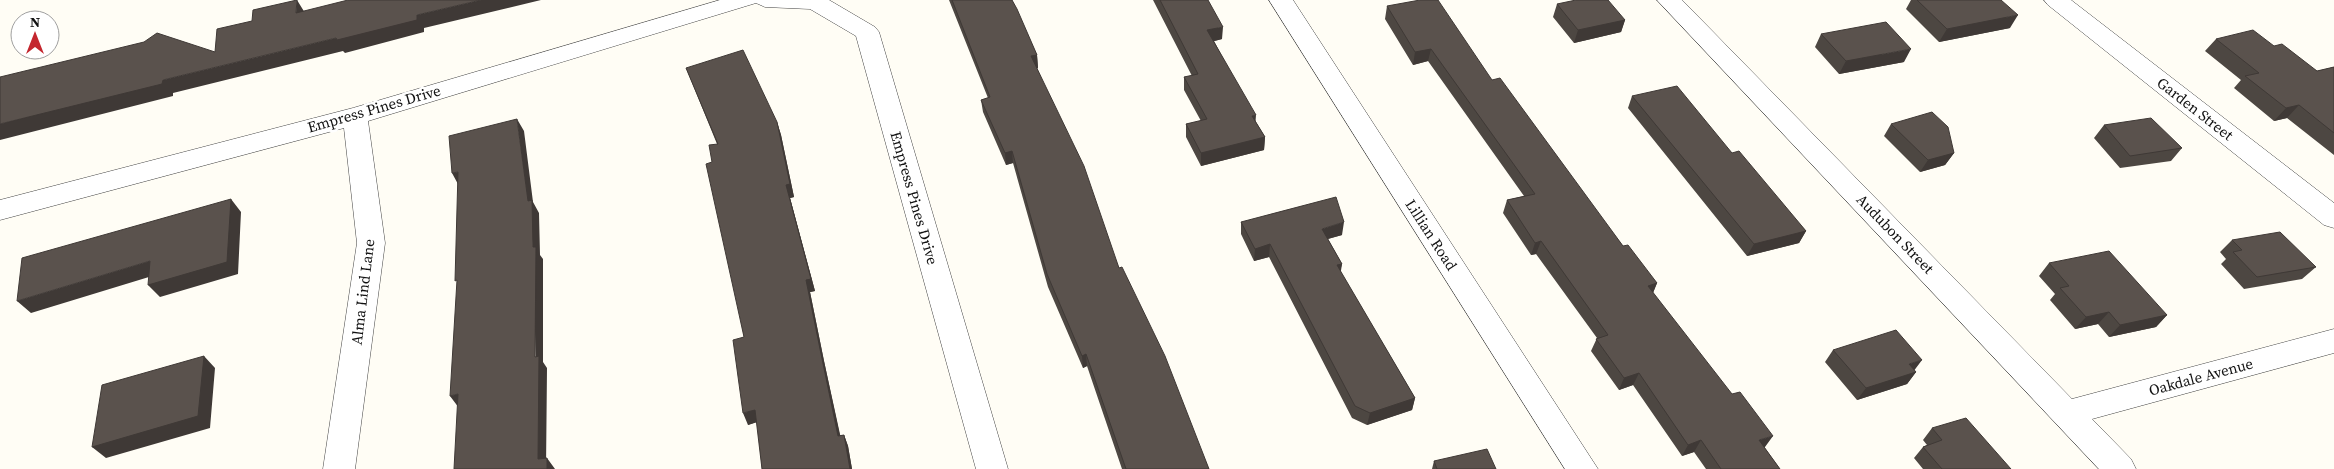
<svg xmlns="http://www.w3.org/2000/svg" width="2334" height="469" font-family="'Source Serif 4',serif">
  <style>
    .lines { fill: none; stroke-linecap: round; stroke-linejoin: round }
    .street-casing { stroke: #444; stroke-width: 1 }
    .street { fill: #fff; fill-rule: evenodd }
    .wall { fill: #4d4742 }
    .shaded-wall { fill: #3f3936 }
    .building { fill: #5a524d; stroke: #3f3936 }
    .labels { text-anchor: middle; stroke-width: 5; stroke-linejoin: round; paint-order: stroke }
    .street-label { font-size: 15px; fill: #111; stroke: #fff }
  </style>
  <rect width="100%" height="100%" fill="#fffdf5"/>
  <g class="lines">
    <defs>
      <path id="street" d="M720 0H829L875 27 879 32 1008 469H976L856 36 810 9 765 7 756 3 368 121 385 243 355 469H323L357 243 344 128 0 220V200L353 108Z
        M1269 0H1293L1598 469H1565Z
        M1657 0H1682L2072 399 2334 329V353L2092 419 2131 459 2136 469H2099Z
        M2044 0H2071L2334 203V228L2324 225 2048 5Z"/>
    </defs>
    <use href="#street" class="street-casing"/>
    <use href="#street" class="street"/>
  </g>
  <path class="wall" d="M949 0H1012L1037 55 1038 68H1037L1119 268 1209 469H1122L1087 366 1083 368 1048 287 1013 163 1006 165 983 112 981 100 988 98Z
    M1153 0H1208L1222 39 1214 41 1256 122 1265 137 1264 150 1201 166 1186 137V124L1201 121 1184 90V77L1192 76Z
    M1911 0H2001L2010 28 1939 42 1906 9Z
    M1557 4 1625 20 1621 32 1574 43 1553 17Z
    M1387 6 1492 80 1623 246 1657 283 1653 293 1780 469H1706L1694 452 1682 456 1633 385 1619 390 1591 351 1597 338 1536 254 1531 255 1503 213 1507 200 1524 196 1428 61 1413 65 1385 19Z
    M1821 34 1904 62 1839 74 1815 47Z
    M2216 39 2274 46 2317 71 2334 67V155L2287 118 2274 121 2234 88 2241 80 2205 51Z
    M686 68 777 122 781 135 794 197 790 198 815 291 810 292 824 361 840 436 844 435 848 446 852 469H762L757 422 748 425 744 337 712 162 717 144Z
    M1632 96 1732 153 1806 231 1799 243 1747 256 1628 108Z
    M1891 124 1954 153 1945 165 1920 172 1884 136Z
    M2104 125 2182 148 2171 161 2120 168 2094 138Z
    M1241 222 1342 235 1328 239 1342 264 1340 271 1415 398 1412 410 1367 425 1352 418 1269 257 1254 261 1241 234Z
    M2232 240 2316 267 2302 279 2244 289 2221 264 2226 259 2220 252Z
    M2049 263 2167 315 2156 327 2109 337 2098 324 2075 329 2050 300 2055 294 2039 276Z
    M1833 350 1914 371 1916 372 1907 384 1857 400 1825 362Z
    M1932 428 2011 469H1923L1914 458 1923 447 1927 445 1923 440Z
    M1434 461 1496 469H1432Z"/>
  <path class="shaded-wall" d="M297 0 305 13H296Z
    M481 0H541L424 28V32L345 53 343 51 173 93V96L0 140V124L163 80 336 38 417 15Z
    M2018 15 2010 28 1939 42 1947 29Z
    M1625 20 1621 32 1574 43 1578 30Z
    M1223 27 1222 39 1207 43V30Z
    M1431 49 1428 61 1413 65 1415 52Z
    M1911 49 1904 62 1839 74 1846 61Z
    M1037 55 1038 68 1033 69 1031 56Z
    M2299 105 2287 118 2274 121 2286 108Z
    M1256 115 1255 128 1252 116Z
    M517 119 524 131 533 202 539 213 540 255 543 259V362L547 368 546 469 538 459 533 247Z
    M777 122 781 135 794 197 790 198 815 291 810 292 824 361 843 448 838 436 820 349 786 185Z
    M1265 137 1264 150 1201 166V153Z
    M1012 151 1013 163 1006 165 1005 153Z
    M1954 153 1945 165 1920 172 1928 160Z
    M458 172 459 186 452 173Z
    M231 199 241 212 238 274 160 297 148 285Z
    M1344 222 1342 235 1320 241 1322 229Z
    M1806 231 1799 243 1747 256 1754 244Z
    M1541 241 1536 254 1531 255 1535 243Z
    M1270 244 1269 257 1254 261 1255 249Z
    M150 261 162 273 31 313 17 301Z
    M1342 264 1340 277 1337 265Z
    M1657 283 1652 295 1648 286Z
    M2109 312 2098 324 2075 329 2086 317Z
    M2167 315 2156 327 2109 337 2120 325Z
    M1086 354 1087 366 1083 368 1082 356Z
    M204 356 215 368 210 428 106 458 92 447Z
    M1922 360 1913 372 1909 364Z
    M1916 372 1907 384 1857 400 1866 388Z
    M1639 373 1633 385 1619 390 1624 378Z
    M458 394 459 408 450 396Z
    M1415 398 1412 410 1367 425 1370 413Z
    M755 410 760 421 748 425 743 413Z
    M844 435 848 446 852 469H850Z
    M1773 436 1765 447 1752 452 1759 440Z
    M1701 440 1694 452 1682 456 1688 445Z
    M547 458 555 469H547Z"/>
  <path class="building" d="M297 0 296 13 348 0H481L417 15V20L337 40 336 38 163 80 162 84 0 124V77L144 42 157 33 215 52 217 29 252 21 253 10Z
    M952 0H1012L1017 9 1037 55 1031 56 1084 166 1119 268 1122 267 1165 356 1209 469H1126L1086 354 1082 356 1047 274 1012 151 1005 153 981 100 990 97Z
    M1160 0H1208L1223 27 1207 30 1256 115 1252 116 1265 137 1201 153 1186 124 1207 119 1184 77 1198 74Z
    M1420 0H1438L1492 80 1500 78 1623 246 1628 245 1657 283 1648 286 1732 394 1740 392 1773 436 1759 440 1780 469H1721L1701 440 1688 445 1639 373 1624 378 1596 339 1608 335 1541 241 1535 243 1507 200 1535 194 1431 49 1415 52 1387 6Z
    M1576 0H1608L1625 20 1578 30 1557 4Z
    M1917 0H2001L2018 15 1947 29Z
    M1886 22 1911 49 1846 61 1821 34Z
    M2253 30 2274 46 2282 44 2317 71 2334 67V133L2299 105 2286 108 2245 76 2259 73 2216 39Z
    M743 50 777 122 790 184 786 185 811 279 806 280 820 349 838 436 844 435 850 469H762L755 410 743 413 733 340 744 337 706 164 712 162 709 145 718 144 686 68Z
    M1677 86 1732 153 1739 151 1806 231 1754 244 1632 96Z
    M1932 112 1948 127 1954 153 1928 160 1891 124Z
    M2151 118 2182 148 2130 156 2104 125Z
    M517 119 528 201 532 200 533 247H536L535 357 539 356 538 459 547 458V469H454L458 394 450 396 457 280 455 281 458 172 452 173 449 136Z
    M1336 197 1344 222 1322 229 1342 264 1337 265 1415 398 1370 413 1355 406 1270 244 1255 249 1241 222Z
    M231 199 227 262 148 285 150 261 17 301 22 258Z
    M2280 232 2316 267 2257 277 2233 252 2242 250 2232 240Z
    M2109 251 2167 315 2120 325 2109 312 2086 317 2060 288 2069 286 2049 263Z
    M1896 330 1922 360 1909 364 1916 372 1866 388 1833 350Z
    M204 356 198 416 92 447 102 385Z
    M1966 418 2011 469H1942L1923 447 1942 440 1932 428Z
    M1487 449 1496 469H1437L1434 461Z"/>
  <g class="labels">
    <g class="street-label">
      <text transform="translate(374 109) rotate(-16)" y="5">Empress Pines Drive</text>
      <text transform="translate(2195 109) rotate(38)" y="5">Garden Street</text>
      <text transform="translate(914 198) rotate(74)" y="5">Empress Pines Drive</text>
      <text transform="translate(1895 234) rotate(46)" y="5">Audubon Street</text>
      <text transform="translate(1431 235) rotate(57)" y="5">Lillian Road</text>
      <text transform="translate(363 292) rotate(-83)" y="5">Alma Lind Lane</text>
      <text transform="translate(2201 377) rotate(-15)" y="5">Oakdale Avenue</text>
    </g>
  </g>
  <g transform="translate(35 35)"><circle r="24" fill="#ffffff" stroke="#a0a0a0"/>
  <path d="M0-4L9 19L0 12L-9 19Z" fill="#c4262e"/>
  <text y="-8" font-size="14" font-weight="bold" text-anchor="middle" fill="#111111">N</text>
  </g>
</svg>
